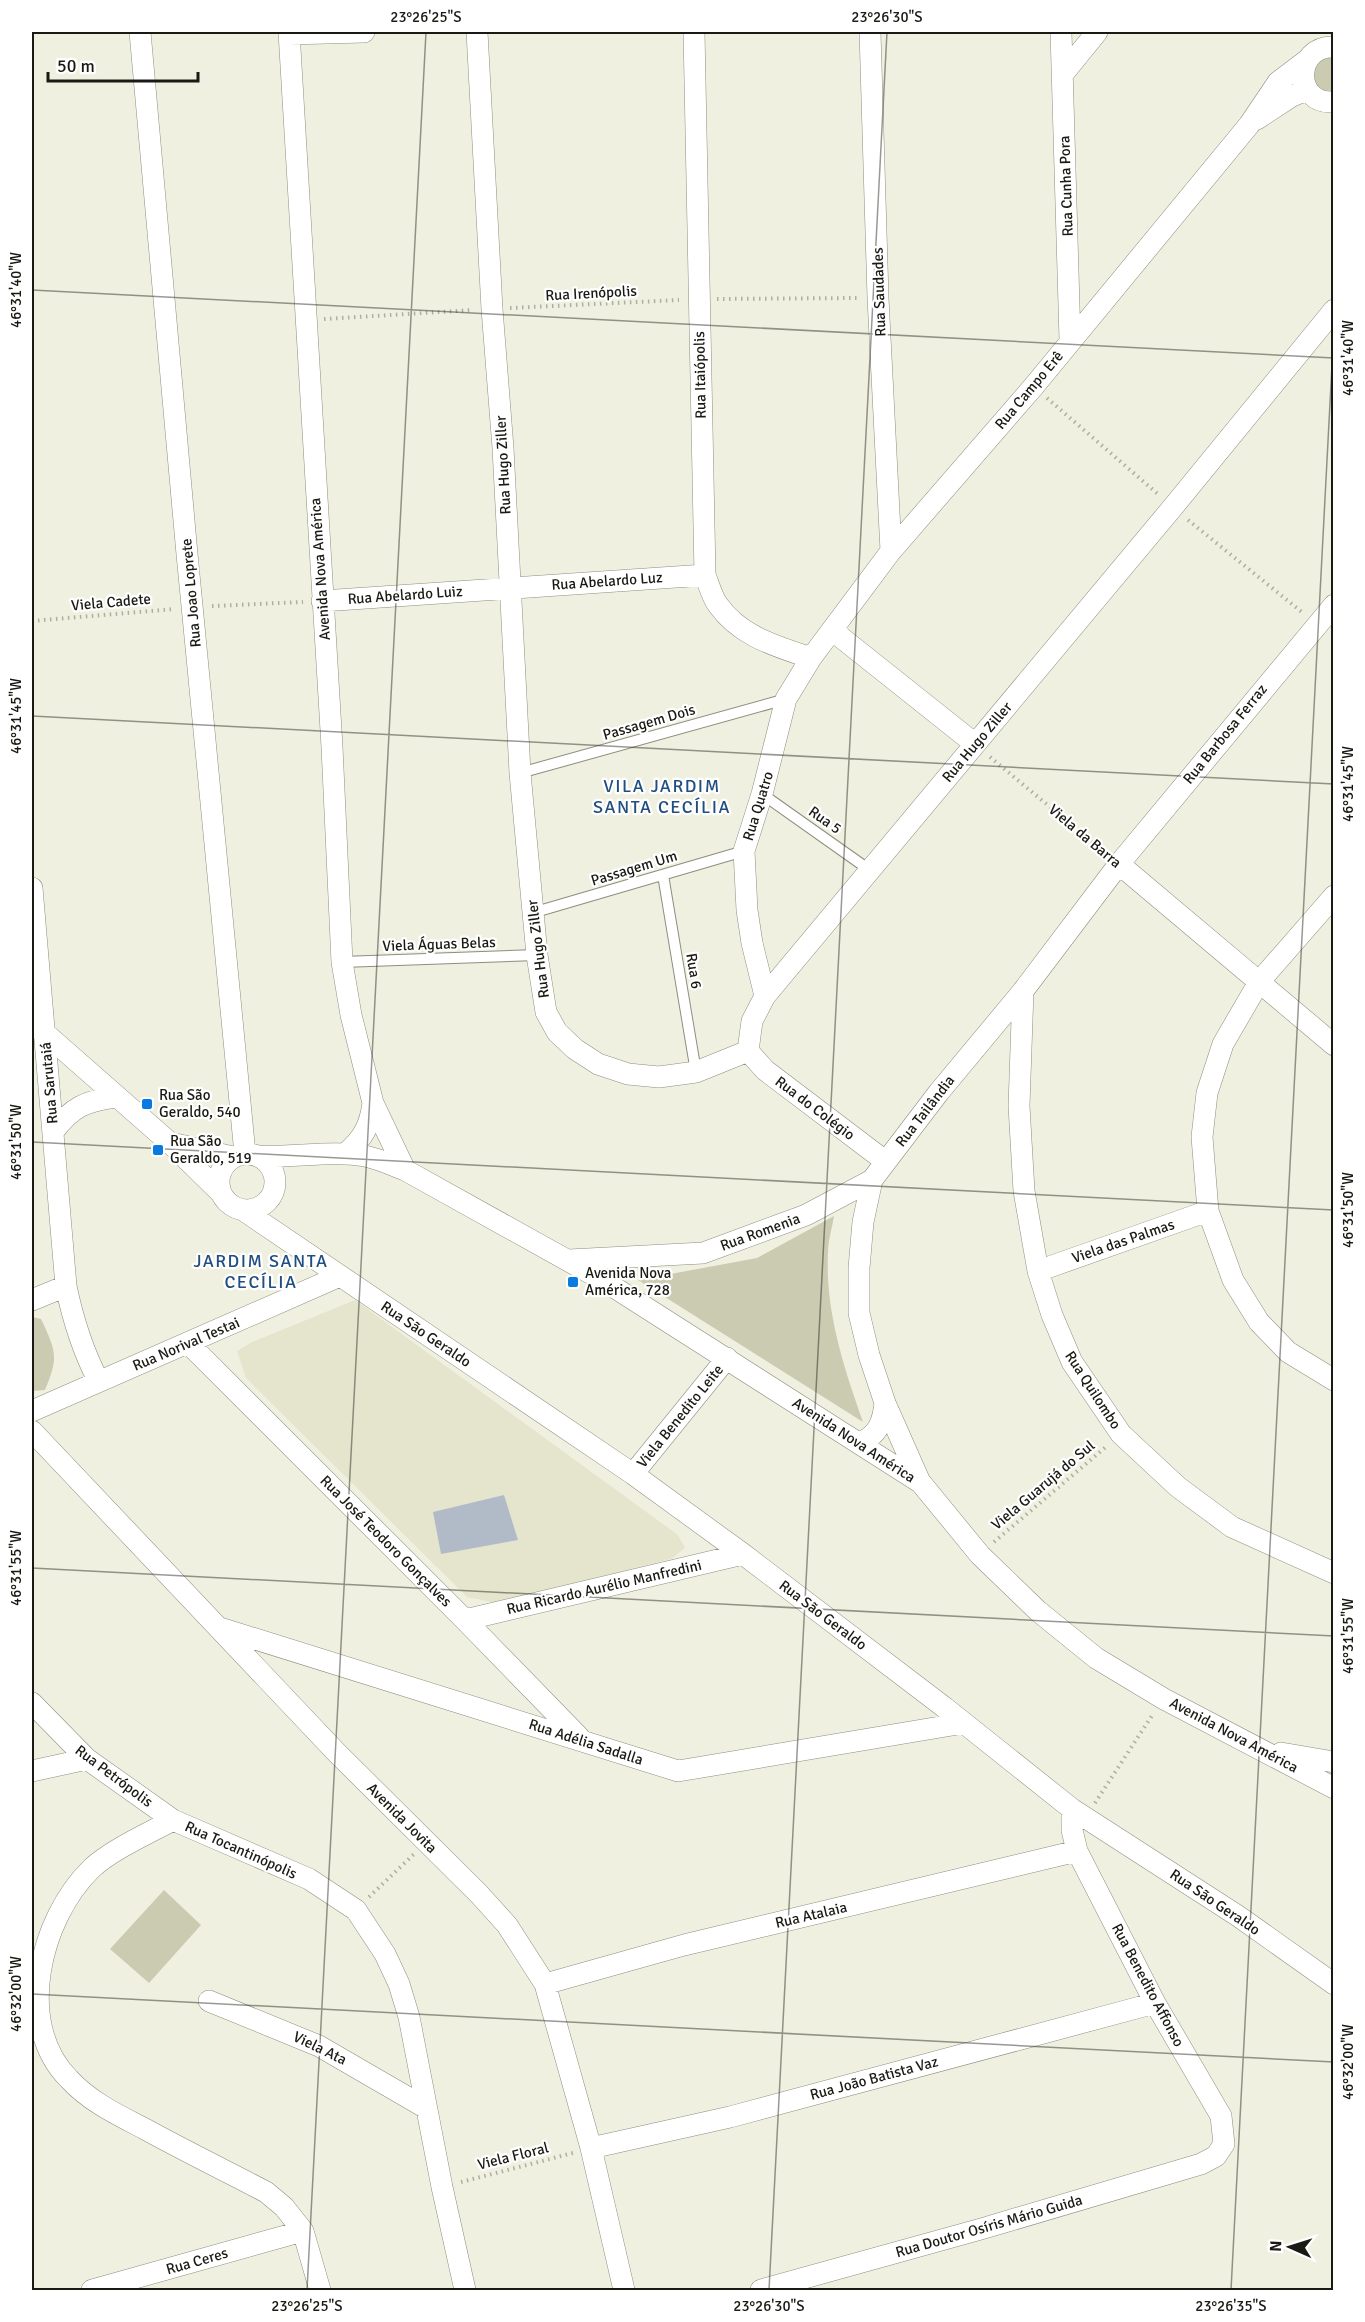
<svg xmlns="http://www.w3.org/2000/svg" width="1365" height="2322" font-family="Signika,sans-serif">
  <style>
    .built { fill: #e5e5ce }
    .green { fill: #cbcbb2 }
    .building { fill: #b1bbc8 }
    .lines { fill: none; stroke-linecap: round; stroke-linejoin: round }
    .service-casing { stroke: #8e8e7f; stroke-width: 12 }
    .minor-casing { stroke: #8e8e7f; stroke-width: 22 }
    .path { stroke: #aeaea1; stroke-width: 4; stroke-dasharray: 1.5 4.5; stroke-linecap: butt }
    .service { stroke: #fff; stroke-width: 10 }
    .minor { stroke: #fff; stroke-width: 21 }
    .ticks { fill: none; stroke: #1a1a14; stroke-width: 1.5; stroke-opacity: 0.45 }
    .poi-dot { fill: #097ae1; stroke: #fff; stroke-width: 2 }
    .labels { text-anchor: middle; stroke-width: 4.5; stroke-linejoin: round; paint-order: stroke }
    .street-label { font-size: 15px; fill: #1a1a14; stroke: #fff }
    .poi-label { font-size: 15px; fill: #1a1a14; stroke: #fff; text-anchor: start }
    .quarter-label { font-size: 18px; letter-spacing: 1.5px; fill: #204e81; stroke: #fff }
    .neatline { fill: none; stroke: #1a1a14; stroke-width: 2 }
    .ticks-label { font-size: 15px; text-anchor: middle; fill: #1a1a14 }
  </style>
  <rect width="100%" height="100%" fill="#f0f0e0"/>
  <path class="built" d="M355 1300 678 1535 685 1548 671 1559 496 1603 467 1597 246 1378 237 1351 252 1342Z"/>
  <path class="green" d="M1333 47V102L1320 101 1307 60Z
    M834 1216C832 1228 828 1241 828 1253 825 1311 844 1368 863 1422L638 1280 757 1258Z
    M32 1317 41 1319C56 1351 59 1357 45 1390L32 1391Z
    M164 1890 201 1925 149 1983 110 1949Z"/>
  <path class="building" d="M504 1495 518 1540 441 1554 433 1512Z"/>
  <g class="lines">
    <defs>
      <path id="service" d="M520 773 786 699
        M762 794 871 871
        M663 875 696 1072
        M532 913 744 851
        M342 962 537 955"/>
      <path id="minor" d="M140 32 187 554 245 1154
        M289 32 332 747 342 962 351 1015 373 1103 405 1170
        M477 32 492 309 503 448 520 773 537 955 546 1012 557 1032 575 1049 598 1064 628 1074 659 1077 696 1072 748 1051 752 1021 765 996 1173 507 1334 310
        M694 32 705 575C709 585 712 597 718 605 741 637 776 646 811 658
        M870 32 878 298 891 551
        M1061 32 1070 340
        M289 34 364 32
        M1334 47C1294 45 1293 105 1334 102
        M1062 75 1097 32
        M1257 119 1292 96 1307 90
        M322 601 705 575
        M833 631 975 744
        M1119 864 1334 1045
        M32 888 66 1286C73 1320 82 1349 98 1380
        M1334 896 1259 982 1223 1044 1207 1093 1202 1137 1208 1211 1233 1280 1259 1322 1288 1352 1334 1380
        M1023 991 1019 1106 1024 1191 1038 1271 1052 1315 1072 1362 1121 1434 1178 1487 1232 1527 1334 1573
        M765 996 752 943 747 910 744 851 762 794 786 699 811 658 891 551 1034 386 1249 125 1278 82 1307 60
        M39 1028 170 1143 221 1193
        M748 1051 765 1070 885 1161
        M53 1132C72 1107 85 1101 116 1097
        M171 1143 233 1157
        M345 1154C363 1139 370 1126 373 1103
        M219 1182a28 28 0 1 1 56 0a28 28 0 1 1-56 0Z
        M257 1156C291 1158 334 1150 365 1156 379 1159 392 1165 405 1170L601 1279 921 1483 980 1555 1038 1611 1096 1658 1164 1699 1334 1788
        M243 1210 633 1474 743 1554 944 1707 1072 1809 1238 1916 1334 1984
        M569 1260 703 1253 806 1215 872 1180
        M1038 1271 1208 1211
        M32 1300 66 1286
        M188 1343 465 1620 579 1737
        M32 1411 340 1276
        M32 1431 337 1753 479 1894 507 1925 545 1984 591 2148 624 2290
        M860 1443C878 1435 883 1422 885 1403
        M633 1474 727 1358
        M920 1482 885 1403 869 1355 859 1313V1268L863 1222 872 1180 939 1092 1023 991 1119 864 1334 605
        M465 1620 743 1554
        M220 1628 678 1771 964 1723
        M32 1703 87 1759 173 1820
        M1281 1753 1334 1762
        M32 1771 87 1759
        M545 1984 684 1945 1077 1851
        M209 2001 319 2046 426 2108
        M591 2148 730 2117 1155 2003
        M92 2290 303 2231
        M320 2290 303 2231 284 2207 266 2192C226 2171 185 2151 145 2129 118 2115 90 2102 69 2079 14 2024 40 1919 91 1869 111 1850 149 1833 173 1820L309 1879 356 1910 385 1954 399 1984 409 2017 442 2187 465 2290
        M761 2290 981 2229 1201 2164 1216 2156 1224 2144 1221 2116 1155 2003 1077 1851 1072 1830V1809"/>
    </defs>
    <use href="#service" class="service-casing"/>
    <use href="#minor" class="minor-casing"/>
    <path class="path" d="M717 299 859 298
      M510 308 679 300
      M324 319 473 310
      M1047 398 1159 495
      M1188 520 1303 613
      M212 606 303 602
      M32 621 174 609
      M990 757 1104 852
      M994 1542 1107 1446
      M1095 1803 1153 1714
      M369 1897 414 1854
      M461 2182 573 2153"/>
    <use href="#service" class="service"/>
    <use href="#minor" class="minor"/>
  </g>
  <path class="ticks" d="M32 290 1334 358M32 716 1334 784M32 1142 1334 1210M32 1568 1334 1636M32 1994 1334 2062M307 2290 426 32M769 2290 887 32M1231 2290 1334 327"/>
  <g class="poi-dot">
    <rect x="141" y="1098" width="12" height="12" rx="3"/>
    <rect x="152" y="1144" width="12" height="12" rx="3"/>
    <rect x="567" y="1276" width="12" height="12" rx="3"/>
  </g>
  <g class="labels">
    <g class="street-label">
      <text transform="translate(1066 186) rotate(-92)" y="5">Rua Cunha Pora</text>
      <text transform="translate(879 292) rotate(-92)" y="5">Rua Saudades</text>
      <text transform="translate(591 293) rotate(-3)" y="5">Rua Irenópolis</text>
      <text transform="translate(700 375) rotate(-91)" y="5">Rua Itaiópolis</text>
      <text transform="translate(1029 390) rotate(-50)" y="5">Rua Campo Erê</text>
      <text transform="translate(503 465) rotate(-93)" y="5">Rua Hugo Ziller</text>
      <text transform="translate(320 569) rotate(-94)" y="5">Avenida Nova América</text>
      <text transform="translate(607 581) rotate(-4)" y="5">Rua Abelardo Luz</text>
      <text transform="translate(191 593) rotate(-95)" y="5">Rua Joao Loprete</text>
      <text transform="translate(405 595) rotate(-4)" y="5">Rua Abelardo Luiz</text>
      <text transform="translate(111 602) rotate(-5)" y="5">Viela Cadete</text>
      <text transform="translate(649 722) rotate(-16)" y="5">Passagem Dois</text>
      <text transform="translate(1225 734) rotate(-51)" y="5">Rua Barbosa Ferraz</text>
      <text transform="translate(977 742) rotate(-50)" y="5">Rua Hugo Ziller</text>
      <text transform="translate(758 806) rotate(-73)" y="5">Rua Quatro</text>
      <text transform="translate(825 820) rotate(35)" y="5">Rua 5</text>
      <text transform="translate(1085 836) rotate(40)" y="5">Viela da Barra</text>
      <text transform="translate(634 868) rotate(-17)" y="5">Passagem Um</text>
      <text transform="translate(439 944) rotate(-2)" y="5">Viela Águas Belas</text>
      <text transform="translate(538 949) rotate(-97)" y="5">Rua Hugo Ziller</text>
      <text transform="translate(694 971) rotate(81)" y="5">Rua 6</text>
      <text transform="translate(49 1083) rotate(-95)" y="5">Rua Sarutaiá</text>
      <text transform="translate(815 1108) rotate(37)" y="5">Rua do Colégio</text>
      <text transform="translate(925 1111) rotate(-52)" y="5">Rua Tailândia</text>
      <text transform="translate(760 1232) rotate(-20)" y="5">Rua Romenia</text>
      <text transform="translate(1123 1241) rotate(-19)" y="5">Viela das Palmas</text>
      <text transform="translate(426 1334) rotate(34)" y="5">Rua São Geraldo</text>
      <text transform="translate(186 1344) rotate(-23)" y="5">Rua Norival Testai</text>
      <text transform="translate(1093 1390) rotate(57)" y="5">Rua Quilombo</text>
      <text transform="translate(680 1416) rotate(-51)" y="5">Viela Benedito Leite</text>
      <text transform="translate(854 1440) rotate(33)" y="5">Avenida Nova América</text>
      <text transform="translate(1043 1485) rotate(-40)" y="5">Viela Guarujá do Sul</text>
      <text transform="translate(386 1541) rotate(45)" y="5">Rua José Teodoro Gonçalves</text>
      <text transform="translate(604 1587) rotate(-13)" y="5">Rua Ricardo Aurélio Manfredini</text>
      <text transform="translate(823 1615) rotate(37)" y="5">Rua São Geraldo</text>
      <text transform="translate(1234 1735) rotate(28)" y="5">Avenida Nova América</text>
      <text transform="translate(586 1742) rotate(18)" y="5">Rua Adélia Sadalla</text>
      <text transform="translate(114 1776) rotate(37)" y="5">Rua Petrópolis</text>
      <text transform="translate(402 1818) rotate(45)" y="5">Avenida Jovita</text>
      <text transform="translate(241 1850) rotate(24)" y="5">Rua Tocantinópolis</text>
      <text transform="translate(1215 1902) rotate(34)" y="5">Rua São Geraldo</text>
      <text transform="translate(811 1915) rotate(-13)" y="5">Rua Atalaia</text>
      <text transform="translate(1148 1985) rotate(62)" y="5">Rua Benedito Affonso</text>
      <text transform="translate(320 2048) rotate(26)" y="5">Viela Ata</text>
      <text transform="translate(874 2078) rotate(-15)" y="5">Rua João Batista Vaz</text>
      <text transform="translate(513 2156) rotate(-14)" y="5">Viela Floral</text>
      <text transform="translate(989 2226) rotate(-16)" y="5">Rua Doutor Osíris Mário Guida</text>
      <text transform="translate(197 2261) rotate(-16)" y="5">Rua Ceres</text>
    </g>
    <g class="poi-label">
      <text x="159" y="1100">Rua São<tspan x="159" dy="17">Geraldo, 540</tspan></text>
      <text x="170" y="1146">Rua São<tspan x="170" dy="17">Geraldo, 519</tspan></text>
      <text x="585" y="1278">Avenida Nova<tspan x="585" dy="17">América, 728</tspan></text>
    </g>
    <g class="quarter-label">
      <text x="662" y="792">VILA JARDIM<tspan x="662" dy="21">SANTA CECÍLIA</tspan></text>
      <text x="261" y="1267">JARDIM SANTA<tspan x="261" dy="21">CECÍLIA</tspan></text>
    </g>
  </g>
  <rect width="1365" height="2322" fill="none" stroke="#ffffff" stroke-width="66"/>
  <g transform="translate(1290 2247) rotate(273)" stroke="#ffffff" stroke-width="4.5" paint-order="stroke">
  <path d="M0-4.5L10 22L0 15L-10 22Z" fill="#1a1a14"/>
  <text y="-9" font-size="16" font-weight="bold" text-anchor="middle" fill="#1a1a14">N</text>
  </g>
  <path d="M48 72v9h150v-9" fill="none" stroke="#1a1a14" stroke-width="3"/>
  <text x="57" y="72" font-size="18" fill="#1a1a14" stroke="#ffffff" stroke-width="4.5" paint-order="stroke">50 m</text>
  <rect x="33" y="33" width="1299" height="2256" class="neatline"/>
  <g class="ticks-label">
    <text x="426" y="22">23°26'25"S</text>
    <text x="887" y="22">23°26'30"S</text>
    <text transform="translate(16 290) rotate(-90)" y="5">46°31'40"W</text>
    <text transform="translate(1348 358) rotate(-90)" y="5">46°31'40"W</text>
    <text transform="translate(16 716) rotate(-90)" y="5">46°31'45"W</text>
    <text transform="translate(1348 784) rotate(-90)" y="5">46°31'45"W</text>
    <text transform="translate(16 1142) rotate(-90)" y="5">46°31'50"W</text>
    <text transform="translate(1348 1210) rotate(-90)" y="5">46°31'50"W</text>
    <text transform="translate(16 1568) rotate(-90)" y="5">46°31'55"W</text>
    <text transform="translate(1348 1636) rotate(-90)" y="5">46°31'55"W</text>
    <text transform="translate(16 1994) rotate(-90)" y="5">46°32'00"W</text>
    <text transform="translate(1348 2062) rotate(-90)" y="5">46°32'00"W</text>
    <text x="307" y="2311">23°26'25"S</text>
    <text x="769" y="2311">23°26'30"S</text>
    <text x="1231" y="2311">23°26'35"S</text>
  </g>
</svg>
